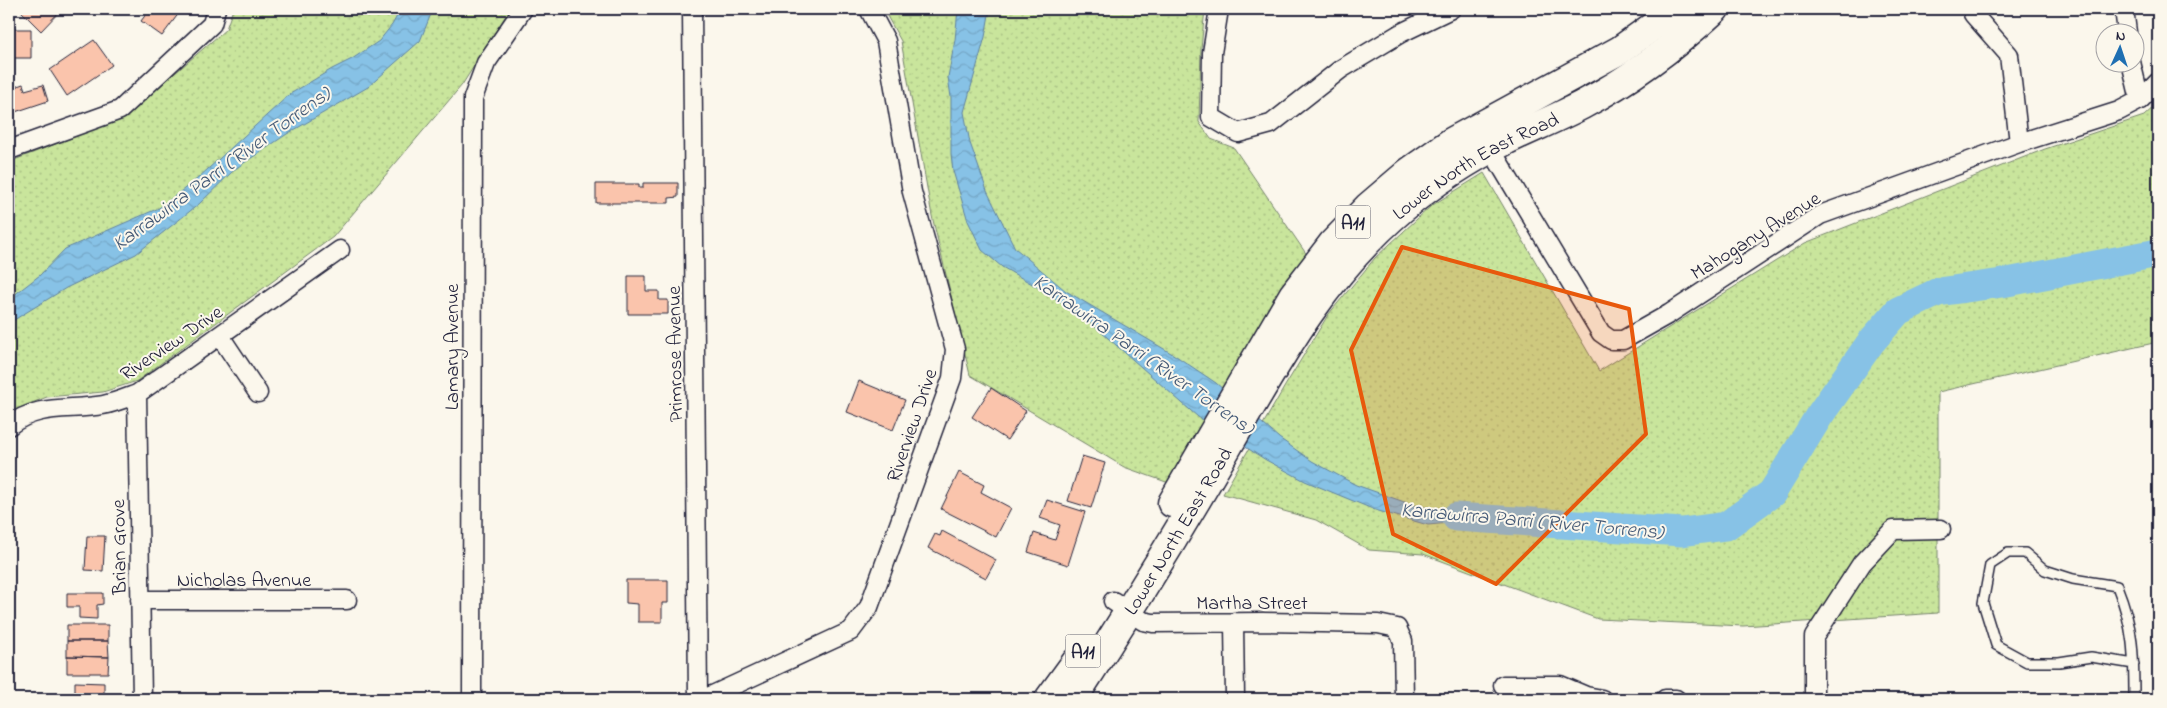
<svg xmlns="http://www.w3.org/2000/svg" width="2167" height="708" font-family="'Indie Flower',sans-serif">
  <style>
    .grass { fill: url(#grass-dots); stroke: #76846c }
    .water { fill: url(#water-waves); stroke: #5f82a2 }
    .lines { fill: none; stroke-linecap: round; stroke-linejoin: round }
    .river { stroke: #87c2e6; stroke-width: 29 }
    .building { fill: #fac4ac; stroke: #22223b }
    .service-casing { stroke: #22223b; stroke-width: 12 }
    .minor-casing { stroke: #22223b; stroke-width: 21 }
    .primary-casing { stroke: #22223b; stroke-width: 31 }
    .service { stroke: #fbf7ec; stroke-width: 9 }
    .minor { stroke: #fbf7ec; stroke-width: 18 }
    .primary { stroke: #fbf7ec; stroke-width: 28 }
    .marked { fill: #e8590c; fill-opacity: 0.2; stroke: #e8590c; stroke-width: 4; stroke-linejoin: round }
    .labels { text-anchor: middle; stroke-width: 4; stroke-linejoin: round; paint-order: stroke }
    .shield { fill: #fbf7ec; stroke: #636270; stroke-width: 1 }
    .shield-label { font-size: 19px; font-weight: bold; fill: #22223b }
    .street-label { font-size: 20px; fill: #22223b; stroke: #fbf7ec }
    .water-label { font-size: 21px; font-style: italic; fill: #455a77; stroke: #fbf7ec }
  </style>
  <defs>
    <pattern id="grass-dots" width="8" height="8" patternUnits="userSpaceOnUse" patternTransform="scale(1.25)"><rect width="8" height="8" fill="#c9e59c"/><path d="M2 2h.1M6 6h.1" fill="none" stroke="#acc487" stroke-width="1.8" stroke-linecap="round"/></pattern>
    <pattern id="water-waves" width="16" height="10" patternUnits="userSpaceOnUse" patternTransform="scale(1.25)"><rect width="16" height="10" fill="#87c2e6"/><path d="M0 5q4-4 8 0t8 0" fill="none" stroke="#74a6c6"/></pattern>
  </defs>
  <rect width="100%" height="100%" fill="#fbf7ec"/>
  <filter id="ink" filterUnits="userSpaceOnUse"><feTurbulence type="fractalNoise" baseFrequency=".02" numOctaves="2"/><feDisplacementMap in="SourceGraphic" scale="10" xChannelSelector="R" yChannelSelector="G"/><feConvolveMatrix kernelMatrix="1 2 1 2 8 2 1 2 1" color-interpolation-filters="sRGB"/></filter>
  <g filter="url(#ink)">
    <path class="grass" d="M233 9H510L462 85 333 237 137 381 103 392 47 397 9 412V162L123 118 226 29Z
      M883 9H1205L1201 49 1199 122 1211 139 1234 148 1307 255 1169 483 1124 467 970 375 932 216 901 41Z
      M2158 103V342L1938 392V613L1743 626 1598 619 1423 554 1369 550 1316 520 1223 494 1285 386 1328 315 1375 258 1431 206 1484 173 1599 371 1805 243 2045 149 2144 116Z"/>
    <path class="water" d="M401 9H433L420 41 368 87 287 134 235 169 199 204 136 254 66 288 9 323V299L40 275 65 249 159 208 197 179 290 94 332 69 352 59 379 41 392 25Z
      M958 9H990L985 37 964 112 970 143 987 191 1015 248 1066 291 1176 356 1216 383 1279 438 1312 461 1356 485 1413 505 1494 519 1428 525 1375 510 1305 481 1266 460 1198 417 1092 324 1041 289 1002 267 982 250 968 221 953 171 951 154V97L948 77 955 40Z"/>
    <g class="lines">
      <path class="river" d="M1456 517 1682 532 1726 526 1772 493 1819 416 1871 342 1898 311 1938 292 2002 283 2158 253"/>
    </g>
    <path class="building" d="M19 9H69L65 14 61 10 41 31Z
      M150 9H182L162 36 141 21Z
      M9 29H31V58H9Z
      M94 40 112 65 67 96 50 70Z
      M23 84 25 90 43 85 48 101 9 114V89Z
      M643 183H678V197L669 198V203H596V184H639V188H643Z
      M628 276H646V291H659V300H668V314H628Z
      M859 381 905 400 893 430 847 412Z
      M991 388 1026 411 1007 440 972 417Z
      M1082 456 1105 463 1091 508 1068 501Z
      M959 472 984 485 981 492 1011 508 996 537 941 509Z
      M1047 500 1085 512 1068 565 1028 552 1034 533 1055 540 1060 525 1040 518Z
      M942 531 996 560 986 578 928 548 935 534 940 536Z
      M87 536H105L103 571 85 570Z
      M626 580H668V603H662V622H638V604L626 603Z
      M67 593H103V604L97 605V619L79 618V607H67Z
      M67 625H108V641H67Z
      M67 641H108L109 657 67 656Z
      M67 656 109 657 108 673H67Z
      M75 682 104 683V699H75Z"/>
    <g class="lines">
      <defs>
        <path id="service" d="M2134 664 2091 657 2059 662H2027L1996 645 1983 603 1990 565 2008 553H2025L2045 570 2073 579 2117 586C2134 628 2134 655 2134 699"/>
        <path id="minor" d="M692 9 698 699
          M1219 9 1212 53 1211 117 1238 133 1271 124 1341 69 1401 33 1451 9
          M2124 9 2127 32
          M1973 14 2009 55 2019 143
          M2131 62 2140 100
          M1486 141 1601 333 1611 340H1623L1669 314 1820 215 2019 143 2119 111 2140 100 2158 82
          M9 150 120 110 212 24 216 9
          M220 336 258 393
          M137 394 142 699
          M9 426C38 403 68 411 103 405 114 403 126 398 137 394L340 250
          M140 600H347
          M1113 601 1143 621 1153 623 1262 622 1378 624 1397 628 1403 641 1404 699
          M1234 622 1235 699
          M1503 685H1560L1586 696 1602 699
          M472 699 473 98 486 63 523 9
          M704 699 851 631 869 607 952 378 955 349 912 192 886 41 869 9
          M1665 699H1676
          M1814 699V637L1862 563 1893 530 1941 529"/>
        <g id="primary">
          <path d="M1172 503 1293 295 1333 243 1368 207 1409 172 1453 141 1620 50 1677 9"/>
          <path d="M1049 699 1076 662"/>
          <path id="s1" d="M1073 699C1121 625 1168 549 1213 472 1269 377 1316 282 1402 209 1434 182 1470 159 1507 140 1532 128 1557 118 1582 105 1631 79 1675 46 1715 9"/>
        </g>
      </defs>
      <use href="#service" class="service-casing"/>
      <use href="#minor" class="minor-casing"/>
      <use href="#primary" class="primary-casing"/>
      <use href="#service" class="service"/>
      <use href="#minor" class="minor"/>
      <use href="#primary" class="primary"/>
    </g>
  </g>
  <path class="marked" d="M1402 247 1629 309 1646 434 1496 584 1393 534 1351 350Z"/>
  <g class="labels">
    <g class="shield">
      <rect x="1335.5" y="205.5" width="35" height="33" rx="4"/>
      <rect x="1065.5" y="634.5" width="35" height="33" rx="4"/>
    </g>
    <g class="shield-label">
      <text x="1353" y="229">A11</text>
      <text x="1083" y="658">A11</text>
    </g>
    <g class="street-label">
      <text dy="7" stroke="none"><textPath href="#s1" startOffset="678">Lower North East Road</textPath></text>
      <text transform="translate(1755 235) rotate(-32)" y="7">Mahogany Avenue</text>
      <text transform="translate(171 342) rotate(-34)" y="7">Riverview Drive</text>
      <text transform="translate(451 347) rotate(-90)" y="7">Lamary Avenue</text>
      <text transform="translate(674 354) rotate(-91)" y="7">Primrose Avenue</text>
      <text transform="translate(911 425) rotate(-71)" y="7">Riverview Drive</text>
      <text dy="7" stroke="none"><textPath href="#s1" startOffset="198">Lower North East Road</textPath></text>
      <text transform="translate(118 547) rotate(-91)" y="7">Brian Grove</text>
      <text x="244" y="586">Nicholas Avenue</text>
      <text x="1252" y="609">Martha Street</text>
    </g>
    <g class="water-label">
      <text transform="translate(221 168) rotate(-36)" y="7">Karrawirra Parri (River Torrens)</text>
      <text transform="translate(1144 354) rotate(35)" y="7">Karrawirra Parri (River Torrens)</text>
      <text transform="translate(1532 520) rotate(5)" y="7">Karrawirra Parri (River Torrens)</text>
    </g>
  </g>
  <rect width="2167" height="708" fill="none" stroke="#fbf7ec" stroke-width="30"/>
  <rect x="15" y="15" width="2137" height="678" fill="none" stroke="#22223b" stroke-width="2" filter="url(#ink)"/>
  <g transform="translate(2120 48) rotate(3)"><circle r="24" fill="#fbf7ec" stroke="#a4a2a5"/>
  <path d="M0-4L9 19L0 12L-9 19Z" fill="#1f6fb2"/>
  <text y="-8" font-size="14" font-weight="bold" text-anchor="middle" fill="#22223b">N</text>
  </g>
</svg>
